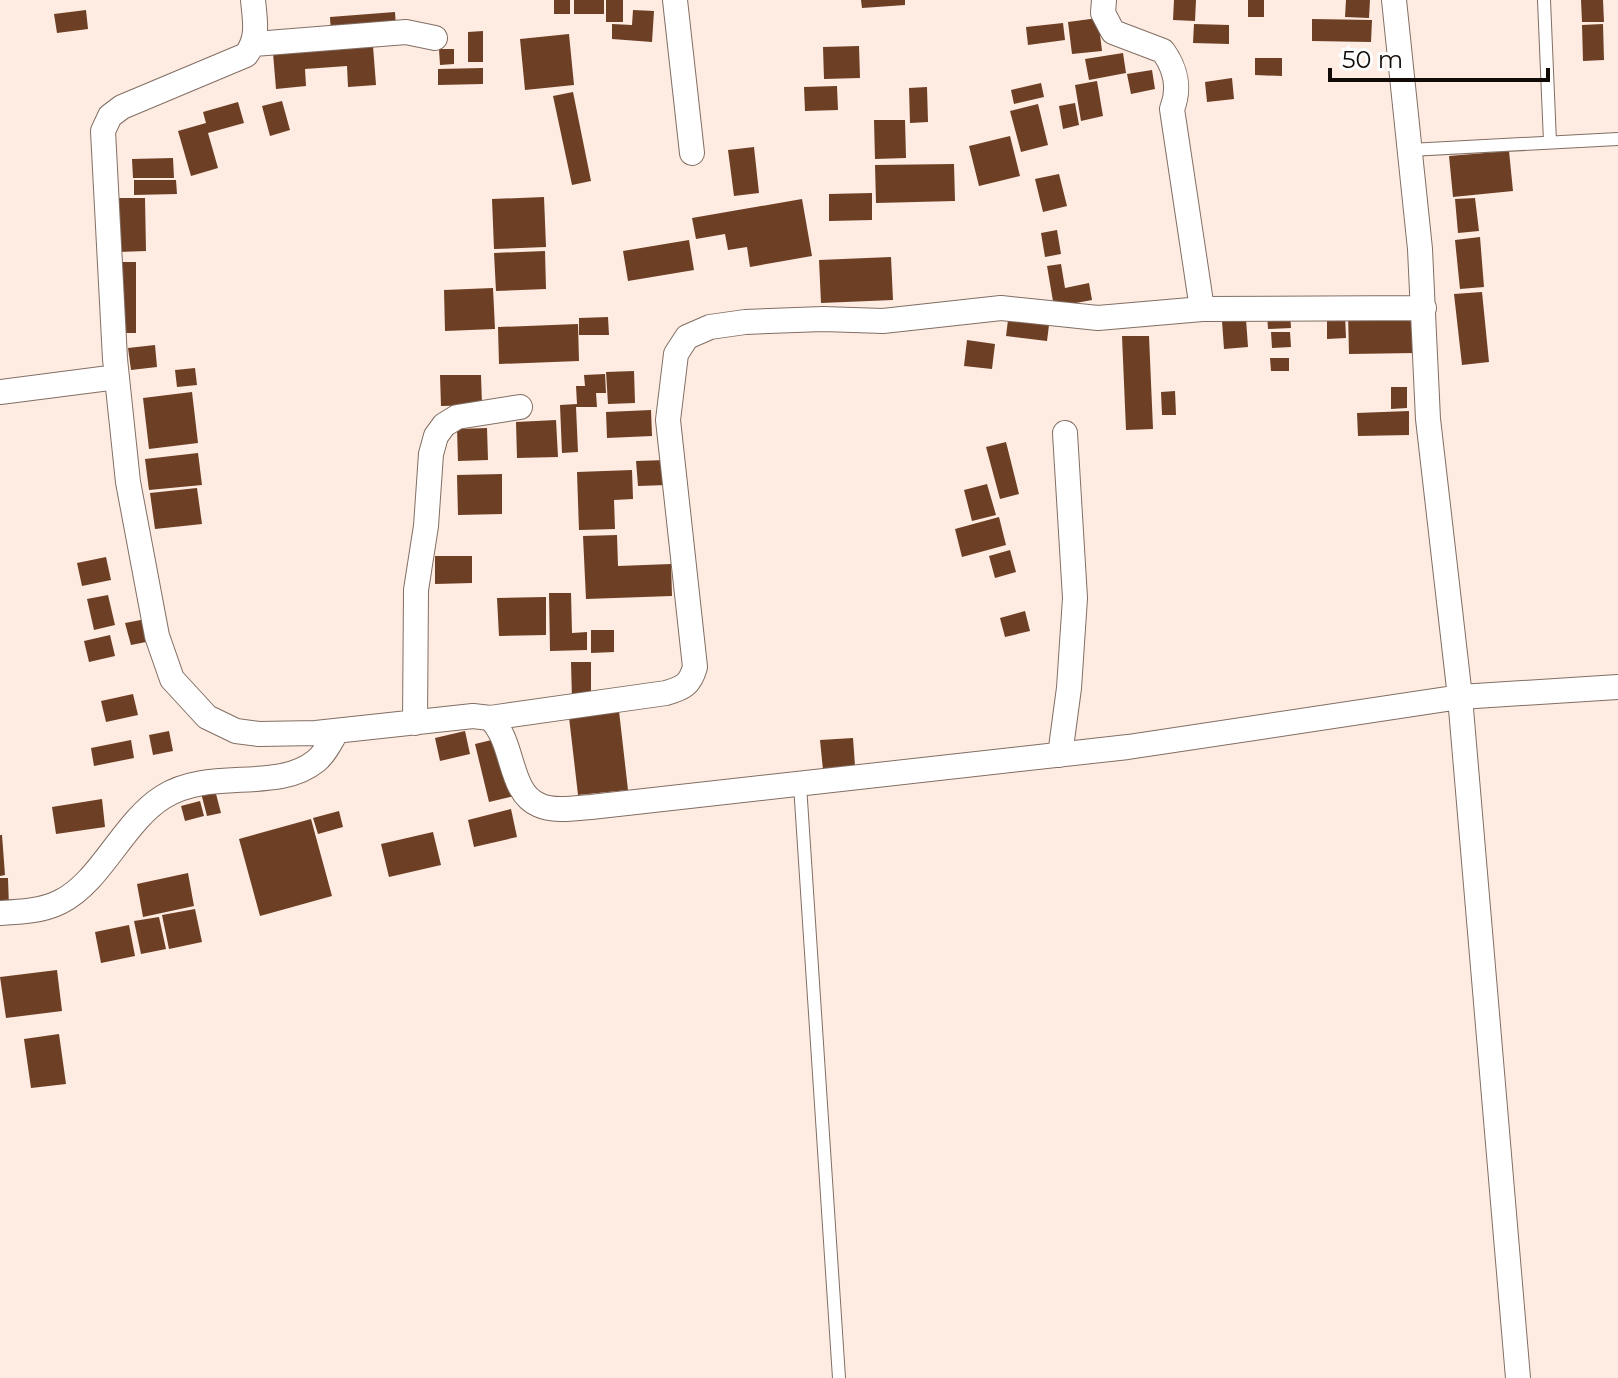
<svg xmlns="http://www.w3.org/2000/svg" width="1618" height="1378" font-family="Montserrat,sans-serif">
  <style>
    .building { fill: #6d3f25 }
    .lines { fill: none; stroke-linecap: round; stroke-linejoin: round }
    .service-casing { stroke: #826e63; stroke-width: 14 }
    .minor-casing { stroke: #826e63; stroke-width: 26 }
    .service { stroke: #fff; stroke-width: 12 }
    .minor { stroke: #fff; stroke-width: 24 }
  </style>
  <rect width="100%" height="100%" fill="#feebe1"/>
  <path class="building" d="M554 0H570V14H554Z
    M574 0H604V14H574Z
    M606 0H623V22H606Z
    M861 0H905V5L862 8Z
    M1174 0H1196L1195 21 1173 20Z
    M1248 0H1264V17H1248Z
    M1346 0H1370L1369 18 1345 17Z
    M1581 0H1603L1604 22H1582Z
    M86 10 88 29 57 33 54 14Z
    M633 10 654 11 652 42 612 39V24L632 25Z
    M395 12 396 28 331 33 330 17Z
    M1098 18 1102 51 1072 54 1068 22Z
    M1312 19 1372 20 1371 42 1312 41Z
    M1063 23 1065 40 1028 45 1026 27Z
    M1194 24 1229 25V44L1193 43Z
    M1603 24 1604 60 1583 61 1582 25Z
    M483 31V62H468V32Z
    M569 34 574 85 525 90 520 39Z
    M373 46 376 85 348 87 347 66 305 69 306 86 276 89 273 53Z
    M859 46 860 78 824 79 823 47Z
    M439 49H454V64L440 65Z
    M1123 53 1126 73 1089 80 1085 59Z
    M1255 58H1282V76L1255 75Z
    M483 68V84L438 85V69Z
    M1152 70 1155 89 1131 94 1127 74Z
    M1232 78 1234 99 1207 102 1205 82Z
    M1097 81 1103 116 1081 121 1075 85Z
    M1041 83 1044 97 1014 104 1011 90Z
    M837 86 838 110 805 111 804 87Z
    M927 87 928 122 910 123 909 88Z
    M573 92 591 181 572 185 553 96Z
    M282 101 290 130 270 136 262 106Z
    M238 102 244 123 208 133 218 168 191 176 178 131 206 123 203 112Z
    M1075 103 1079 125 1063 129 1059 106Z
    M1038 104 1048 145 1021 152 1010 111Z
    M874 120H905L906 158 875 159Z
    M1010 136 1020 176 979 186 969 146Z
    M754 147 759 193 734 196 728 150Z
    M1509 151 1513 191 1453 197 1449 156Z
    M173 158 174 178H133L132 159Z
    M954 164 955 201 876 203 875 165Z
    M1059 174 1067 206 1043 212 1035 179Z
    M134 180H176L177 194 134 195Z
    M872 193V220L829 221V194Z
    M544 197 546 247 494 249 492 199Z
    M117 198H145L146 251 118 252Z
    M1475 198 1479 231 1458 233 1455 199Z
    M802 199 812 256 750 267 747 247 728 250 725 234 696 239 692 218Z
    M1057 230 1061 254 1045 257 1041 233Z
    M1480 237 1484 287 1460 289 1455 240Z
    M689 240 694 270 628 281 623 251Z
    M545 251 546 289 496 291 494 253Z
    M891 257 893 300 821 303 819 260Z
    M121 262H136V333H122Z
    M1061 264 1065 288 1089 283 1092 300 1054 307 1047 266Z
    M493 288 495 329 445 331 444 290Z
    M1482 292 1489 362 1462 365 1454 294Z
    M1267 312H1290L1291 328 1268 329Z
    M1415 312 1416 353 1349 354 1348 313Z
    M1327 314H1345L1346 338 1327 339Z
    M608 317 609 335H579V318Z
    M1246 319 1248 347 1224 349 1222 321Z
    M1008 320 1049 325 1047 341 1006 336Z
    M578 324 579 361 499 364 498 327Z
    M1271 332H1290L1291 347 1272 348Z
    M1122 336H1149L1153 429 1126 430Z
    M967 340 995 344 992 369 964 366Z
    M155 345 157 367 131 370 128 348Z
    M1270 358H1289V371H1271Z
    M195 368 197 385 177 387 175 370Z
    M634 371 635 403 608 404 606 372Z
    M605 374 606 393H596L597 407H576L578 452 562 453 560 405 577 404 576 386H585L584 375Z
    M440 375H481L482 405 441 406Z
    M1391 387H1407V408L1391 409Z
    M1175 391 1176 415H1162L1161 392Z
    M192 392 198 443 149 449 143 398Z
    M651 410 652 436 607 438 606 412Z
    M1409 411V435L1358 436 1357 413Z
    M556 420 558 457 517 458 516 422Z
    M487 428 488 460 458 461 457 429Z
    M1006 442 1019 494 1000 499 986 447Z
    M198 453 202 485 149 490 145 459Z
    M666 460 667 485 638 486 636 461Z
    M632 470 633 499 614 500 615 529 579 530 577 472Z
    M502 474V514L458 515 457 475Z
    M987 484 996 515 972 521 964 490Z
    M197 488 202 524 155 529 150 493Z
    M999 517 1006 545 962 557 955 529Z
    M617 535 618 566 671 564 672 596 586 599 583 536Z
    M1010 550 1016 572 995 578 989 556Z
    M435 556H472V583L435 584Z
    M106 557 111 580 82 586 77 563Z
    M549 593H571L572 633 587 632V650L550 651Z
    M108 595 115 625 94 630 87 599Z
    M546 597V635L499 636 497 598Z
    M1025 611 1030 631 1005 637 1000 618Z
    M146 619 151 641 131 645 125 623Z
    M591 630H614V652L591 653Z
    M110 635 115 656 89 662 84 641Z
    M571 662H591V700H572Z
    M133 694 138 715 106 722 101 701Z
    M619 711 628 790 578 795 569 717Z
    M169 731 173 751 153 755 149 735Z
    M465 731 470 754 440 761 435 738Z
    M504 737 518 795 489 802 475 744Z
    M853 738 855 766 823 770 820 740Z
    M131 740 134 758 94 766 91 748Z
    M215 790 221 813 207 816 201 793Z
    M102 799 105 827 56 834 52 807Z
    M200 801 204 816 185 821 181 806Z
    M511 809 517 837 474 847 468 820Z
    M339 811 343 827 318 834 313 818Z
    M311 819 332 896 260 916 239 839Z
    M433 832 441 865 389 877 381 844Z
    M0 835H2L5 875 0 876Z
    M188 873 194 906 143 917 137 884Z
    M0 878H8L9 907H0Z
    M195 909 202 942 169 949 162 915Z
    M159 917 166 949 141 954 134 921Z
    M129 925 135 956 101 963 95 932Z
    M57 970 62 1011 6 1018 0 977Z
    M59 1034 66 1084 31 1088 24 1039Z"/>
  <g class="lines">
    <defs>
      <path id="service" d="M1544 0 1550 142
        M1410 150 1618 139
        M800 785 839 1378"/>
      <path id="minor" d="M253 0C255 21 259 38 246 55L122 107 110 116 103 131 115 359 128 482 157 636 172 679 207 717 236 731 259 734 316 733 473 716 490 718C515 742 508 792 539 805 554 812 576 808 591 807L1128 747 1460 697 1618 687
        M675 0 692 153
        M1104 0 1103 13 1113 32 1163 51C1176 69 1180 89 1172 109L1202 309
        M1394 0 1420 249 1428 419 1460 697 1518 1378
        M254 44 406 32 435 38
        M0 392 117 377
        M490 718 666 693C683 688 690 685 695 667L668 420 676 354 687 337 710 327 745 322 823 319 883 321 1001 308 1098 318 1202 309 1424 308
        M415 723 416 590 426 526 431 454 436 436 444 425 457 417 520 407
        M1060 755 1069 688 1075 598 1065 433
        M0 913C20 912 42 911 60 902 101 882 123 822 163 797 210 767 277 793 316 761 325 754 331 741 337 731"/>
    </defs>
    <use href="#service" class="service-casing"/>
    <use href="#minor" class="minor-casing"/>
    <use href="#service" class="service"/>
    <use href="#minor" class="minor"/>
  </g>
  <path d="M1330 68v12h218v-12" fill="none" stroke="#110a06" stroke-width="4"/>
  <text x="1342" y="68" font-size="24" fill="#110a06" stroke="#fdfdfd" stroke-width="6" paint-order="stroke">50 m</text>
</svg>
